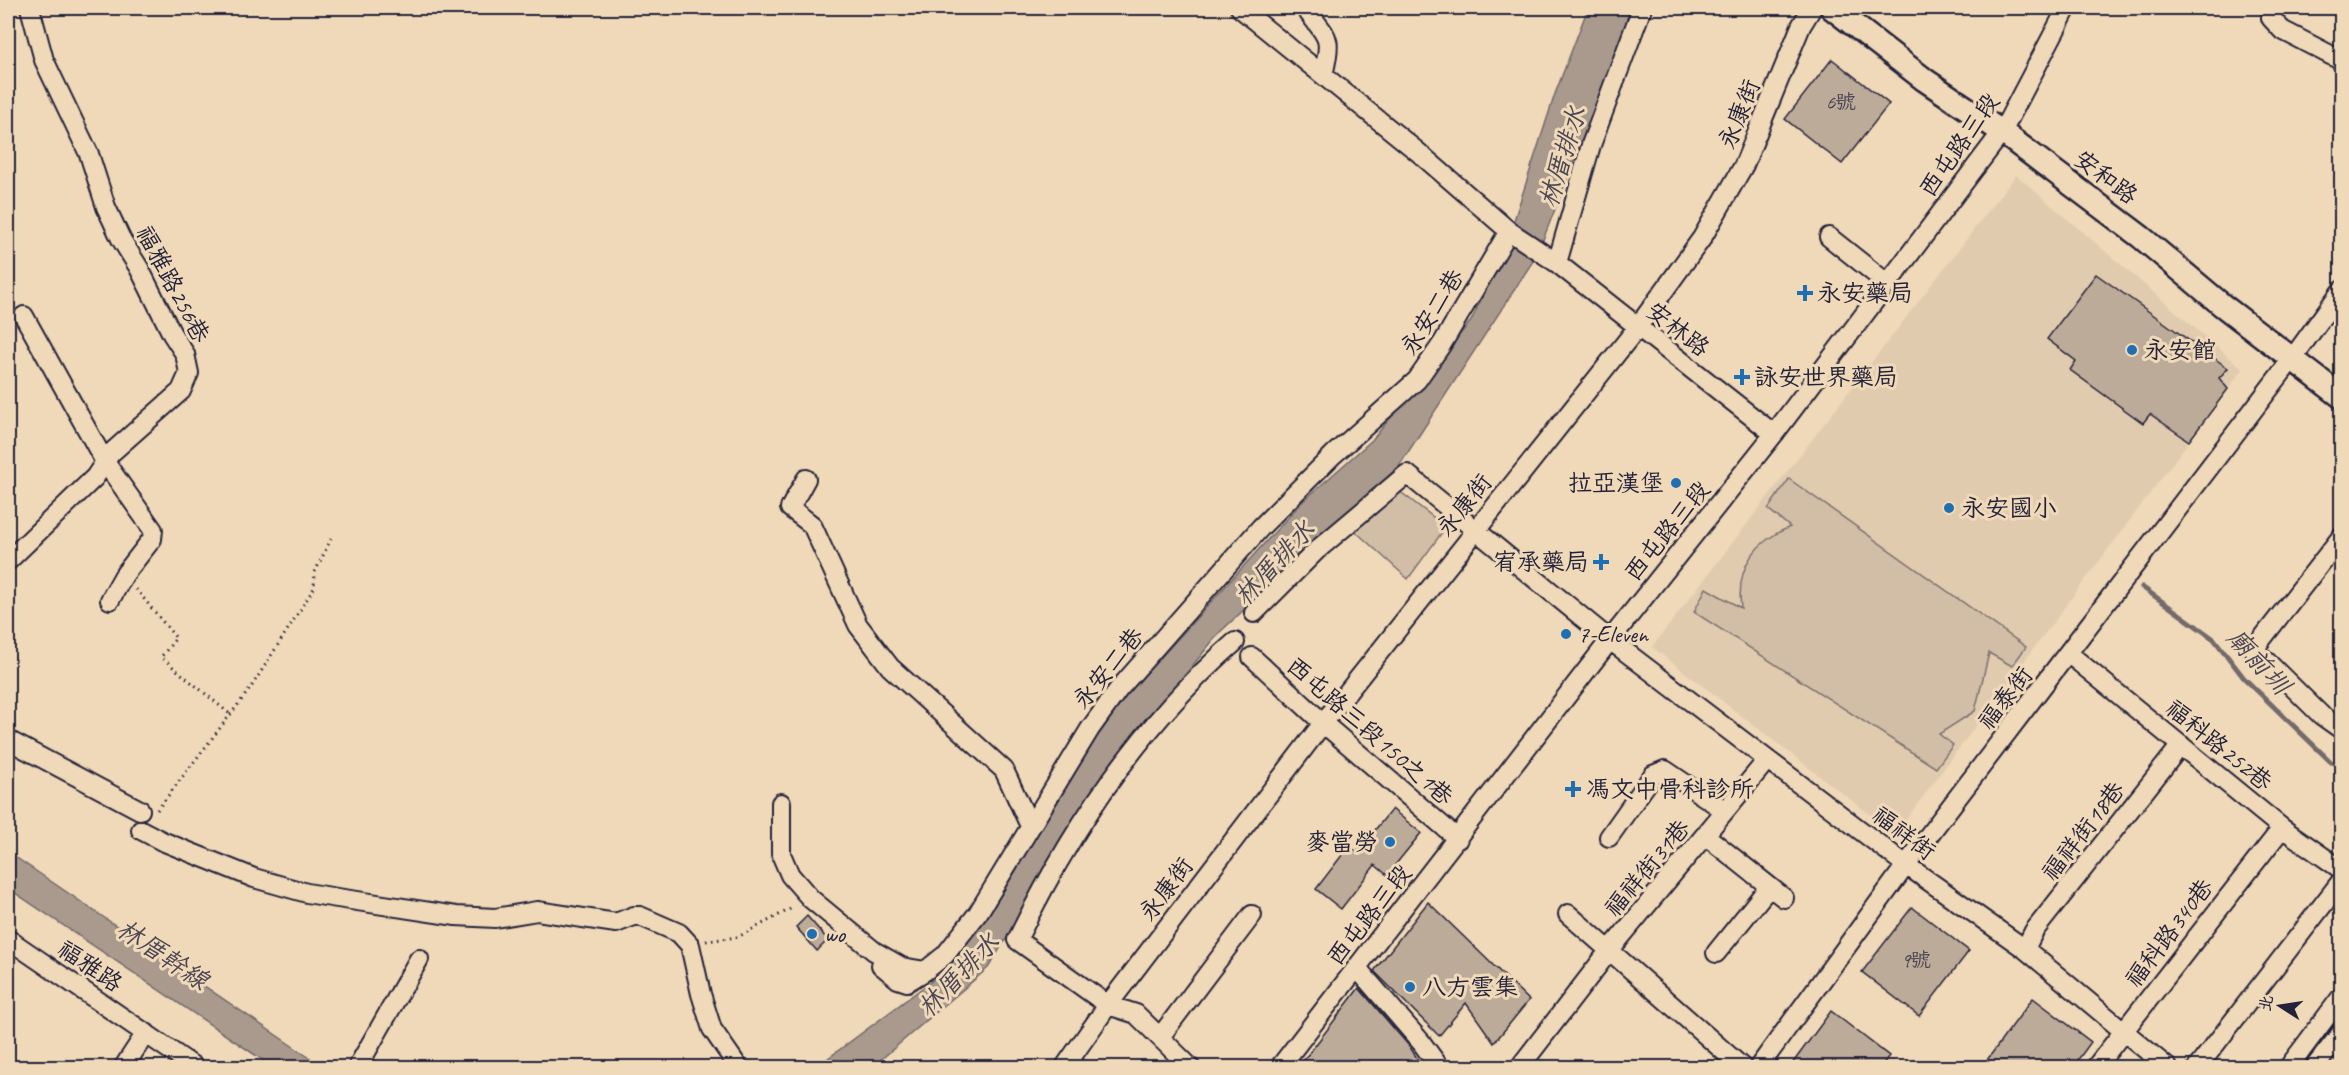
<svg xmlns="http://www.w3.org/2000/svg" width="2349" height="1075" font-family="Caveat,'LXGW WenKai TC',sans-serif">
  <style>
    .built { fill: #e1cbaf }
    .green { fill: #d2bea6; stroke: #7a7070; stroke-width: 1.5 }
    .water { fill: #a99a8d; stroke: #736a6c; stroke-width: 1.5 }
    .lines { fill: none; stroke-linecap: round; stroke-linejoin: round }
    .stream { stroke: #736a6c; stroke-width: 5 }
    .building { fill: #bdab99; stroke: #22223b; stroke-width: 1.5 }
    .minor-casing { stroke: #22223b; stroke-width: 22 }
    .major-casing { stroke: #22223b; stroke-width: 27 }
    .path { stroke: #22223b; stroke-width: 3; stroke-dasharray: 1.5 4.5; stroke-linecap: butt }
    .minor { stroke: #f0d9b8; stroke-width: 18 }
    .major { stroke: #f0d9b8; stroke-width: 22 }
    .poi-dot { fill: #1f6fb2; stroke: #f0d9b8; stroke-width: 2 }
    .labels { text-anchor: middle; stroke-width: 6; stroke-linejoin: round; paint-order: stroke }
    .number-label { font-size: 21px; fill: #494452 }
    .street-label { font-size: 24px; fill: #22223b; stroke: #f0d9b8 }
    .poi-label { font-size: 24px; fill: #22223b; stroke: #f0d9b8; text-anchor: start }
    .water-label { font-size: 26px; font-style: italic; fill: #4a4654; stroke: #f0d9b8 }
  </style>
  <rect width="100%" height="100%" fill="#f0d9b8"/>
  <filter id="ink" filterUnits="userSpaceOnUse"><feTurbulence type="fractalNoise" baseFrequency=".0167" numOctaves="2"/><feDisplacementMap in="SourceGraphic" scale="12" xChannelSelector="R" yChannelSelector="G"/><feConvolveMatrix kernelMatrix="1 2 1 2 8 2 1 2 1" color-interpolation-filters="sRGB"/></filter>
  <g filter="url(#ink)">
    <path class="built" d="M2016 175 2243 369 1895 834 1652 647Z"/>
    <path class="green" d="M1789 479 2026 647 2012 666 1989 653 1975 711 1939 734 1953 745 1936 768 1694 612 1706 588 1741 608C1736 568 1753 542 1790 527L1768 509Z
      M1398 490 1446 527 1408 579 1354 530Z"/>
    <path class="water" d="M1588 8H1634L1537 255 1399 466 1219 633 1100 780 1042 881 988 968 872 1067 815 1068 945 971 1030 842 1104 720 1301 503 1372 440 1471 321 1504 251 1555 94Z
      M8 852 323 1067H273L8 888Z"/>
    <g class="lines">
      <path class="stream" d="M2142 587 2214 639 2244 678 2331 762 2342 767"/>
    </g>
    <path class="building" d="M1832 59 1889 104 1842 164 1785 119Z
      M2096 274 2228 368 2219 378 2228 389 2189 441 2150 414 2143 423 2070 370 2076 361 2047 339Z
      M1392 809 1421 833 1387 875 1375 865 1341 909 1316 889 1349 846 1357 852Z
      M1428 902 1529 1000 1494 1043 1466 1003 1439 1036 1374 971Z
      M1912 907 1969 951 1919 1016 1862 972Z
      M807 916 828 940 817 951 796 927Z
      M1359 988 1410 1047 1423 1068H1298Z
      M2033 998 2091 1042 2072 1068H1981Z
      M1831 1011 1889 1056 1880 1068H1789Z"/>
    <g class="lines">
      <defs>
        <path id="minor" d="M1240 8 1418 152 1509 231 1557 263 1774 434
          M1305 8C1328 39 1333 35 1323 75
          M2274 8 2271 18 2282 30 2342 61
          M1829 237 1888 284
          M1557 263 1591 145 1642 8
          M24 316 105 462 153 530 152 539 124 575 110 600
          M806 479 790 508 812 525 858 625 890 667 1004 770 1030 826
          M2342 536 2254 649 2321 715 2342 730
          M8 561 95 477 111 453 181 391 189 373 185 354 172 334 139 268 121 239 106 207 89 154 44 60 30 8
          M1254 613 1317 550 1407 474 1610 640 1906 865 2025 949 2168 1068
          M2069 654 2282 828 2342 870
          M1252 657 1323 723 1458 839
          M8 740 140 810
          M781 803V854L790 875 811 899 874 951 902 967 925 971 945 955 978 913 1090 729 1118 690 1261 527 1333 455 1417 380 1442 344 1509 231
          M141 830 162 841 254 878 307 893 331 897 456 916 495 918 537 911 616 923 634 916H640L679 933 690 945 701 994 712 1029 739 1068
          M1706 836 1784 898
          M1609 837 1653 775 1665 770 1724 810
          M1568 914 1743 1068
          M8 939 196 1068
          M2025 949 2034 931 2181 745
          M1716 953 1769 887
          M881 965 898 979 907 982 925 971
          M1357 968 1421 1042 1440 1068
          M1160 1037 1252 915
          M123 1068 146 1033
          M357 1068 419 959
          M1064 1068 1108 1005 1323 723 1637 328 1702 238 1744 165 1801 26 1812 8
          M1191 1068 1136 1014 1108 1005 1017 940C1071 829 1142 723 1235 642
          M1279 1068 1610 640 1774 434 2002 132 2067 8
          M1519 1068 1609 951 1767 760
          M1758 1068 1906 865 2292 359 2342 290
          M2095 1068 2282 828
          M2197 1068 2342 880
          M2288 1068 2342 996
          M2314 1068 2342 1032"/>
        <path id="major" d="M1832 8 1925 80 2002 132 2141 237 2222 305 2342 397"/>
      </defs>
      <use href="#minor" class="minor-casing"/>
      <use href="#major" class="major-casing"/>
      <path class="path" d="M136 589 176 638 161 657 231 715
        M157 810 250 689 314 588 315 572 331 539
        M706 941 738 937 794 907"/>
      <use href="#minor" class="minor"/>
      <use href="#major" class="major"/>
    </g>
  </g>
  <g class="poi-dot">
    <path d="M1802 284h6v6h6v6h-6v6h-6v-6h-6v-6h6z"/>
    <circle cx="2132" cy="350" r="6"/>
    <path d="M1739 368h6v6h6v6h-6v6h-6v-6h-6v-6h6z"/>
    <circle cx="1676" cy="483" r="6"/>
    <circle cx="1949" cy="508" r="6"/>
    <path d="M1598 553h6v6h6v6h-6v6h-6v-6h-6v-6h6z"/>
    <circle cx="1566" cy="634" r="6"/>
    <path d="M1570 780h6v6h6v6h-6v6h-6v-6h-6v-6h6z"/>
    <circle cx="1390" cy="842" r="6"/>
    <circle cx="812" cy="934" r="6"/>
    <circle cx="1410" cy="987" r="6"/>
  </g>
  <g class="labels">
    <g class="number-label">
      <text x="1841" y="109">6號</text>
      <text x="1916" y="967">9號</text>
    </g>
    <g class="street-label">
      <text transform="translate(1739 114) rotate(-68)" y="8">永康街</text>
      <text transform="translate(1959 145) rotate(-55)" y="8">西屯路三段</text>
      <text transform="translate(2106 177) rotate(37)" y="8">安和路</text>
      <text transform="translate(173 284) rotate(62)" y="8">福雅路256巷</text>
      <text transform="translate(1432 312) rotate(-58)" y="8">永安二巷</text>
      <text transform="translate(1678 329) rotate(38)" y="8">安林路</text>
      <text transform="translate(1464 505) rotate(-51)" y="8">永康街</text>
      <text transform="translate(1667 531) rotate(-51)" y="8">西屯路三段</text>
      <text transform="translate(1108 668) rotate(-51)" y="8">永安二巷</text>
      <text transform="translate(2005 698) rotate(-52)" y="8">福泰街</text>
      <text transform="translate(1370 731) rotate(41)" y="8">西屯路三段150之1巷</text>
      <text transform="translate(2219 745) rotate(39)" y="8">福科路252巷</text>
      <text transform="translate(2083 831) rotate(-52)" y="8">福祥街18巷</text>
      <text transform="translate(1904 833) rotate(37)" y="8">福祥街</text>
      <text transform="translate(1647 868) rotate(-50)" y="8">福祥街31巷</text>
      <text transform="translate(1166 889) rotate(-53)" y="8">永康街</text>
      <text transform="translate(1369 915) rotate(-52)" y="8">西屯路三段</text>
      <text transform="translate(2169 933) rotate(-53)" y="8">福科路340巷</text>
      <text transform="translate(90 966) rotate(34)" y="8">福雅路</text>
    </g>
    <g class="poi-label">
      <text x="1817" y="301">永安藥局</text>
      <text x="2144" y="358">永安館</text>
      <text x="1754" y="385">詠安世界藥局</text>
      <text x="1664" y="491" text-anchor="end">拉亞漢堡</text>
      <text x="1961" y="516">永安國小</text>
      <text x="1589" y="570" text-anchor="end">宥承藥局</text>
      <text x="1578" y="642">7-Eleven</text>
      <text x="1586" y="797">馮文中骨科診所</text>
      <text x="1378" y="850" text-anchor="end">麥當勞</text>
      <text x="824" y="942">wo</text>
      <text x="1422" y="995">八方雲集</text>
    </g>
    <g class="water-label">
      <text transform="translate(1562 157) rotate(-73)" y="9">林厝排水</text>
      <text transform="translate(1274 563) rotate(-47)" y="9">林厝排水</text>
      <text transform="translate(2259 661) rotate(47)" y="9">廟前圳</text>
      <text transform="translate(163 954) rotate(34)" y="9">林厝幹線</text>
      <text transform="translate(958 975) rotate(-46)" y="9">林厝排水</text>
    </g>
  </g>
  <rect width="2349" height="1075" fill="none" stroke="#f0d9b8" stroke-width="30"/>
  <rect x="15" y="15" width="2319" height="1045" fill="none" stroke="#22223b" stroke-width="2" filter="url(#ink)"/>
  <g transform="translate(2280 1006) rotate(282)" stroke="#f0d9b8" stroke-width="4.5" paint-order="stroke">
  <path d="M0-4.5L10 22L0 15L-10 22Z" fill="#22223b"/>
  <text y="-9" font-size="16" font-weight="bold" text-anchor="middle" fill="#22223b">北</text>
  </g>
</svg>
